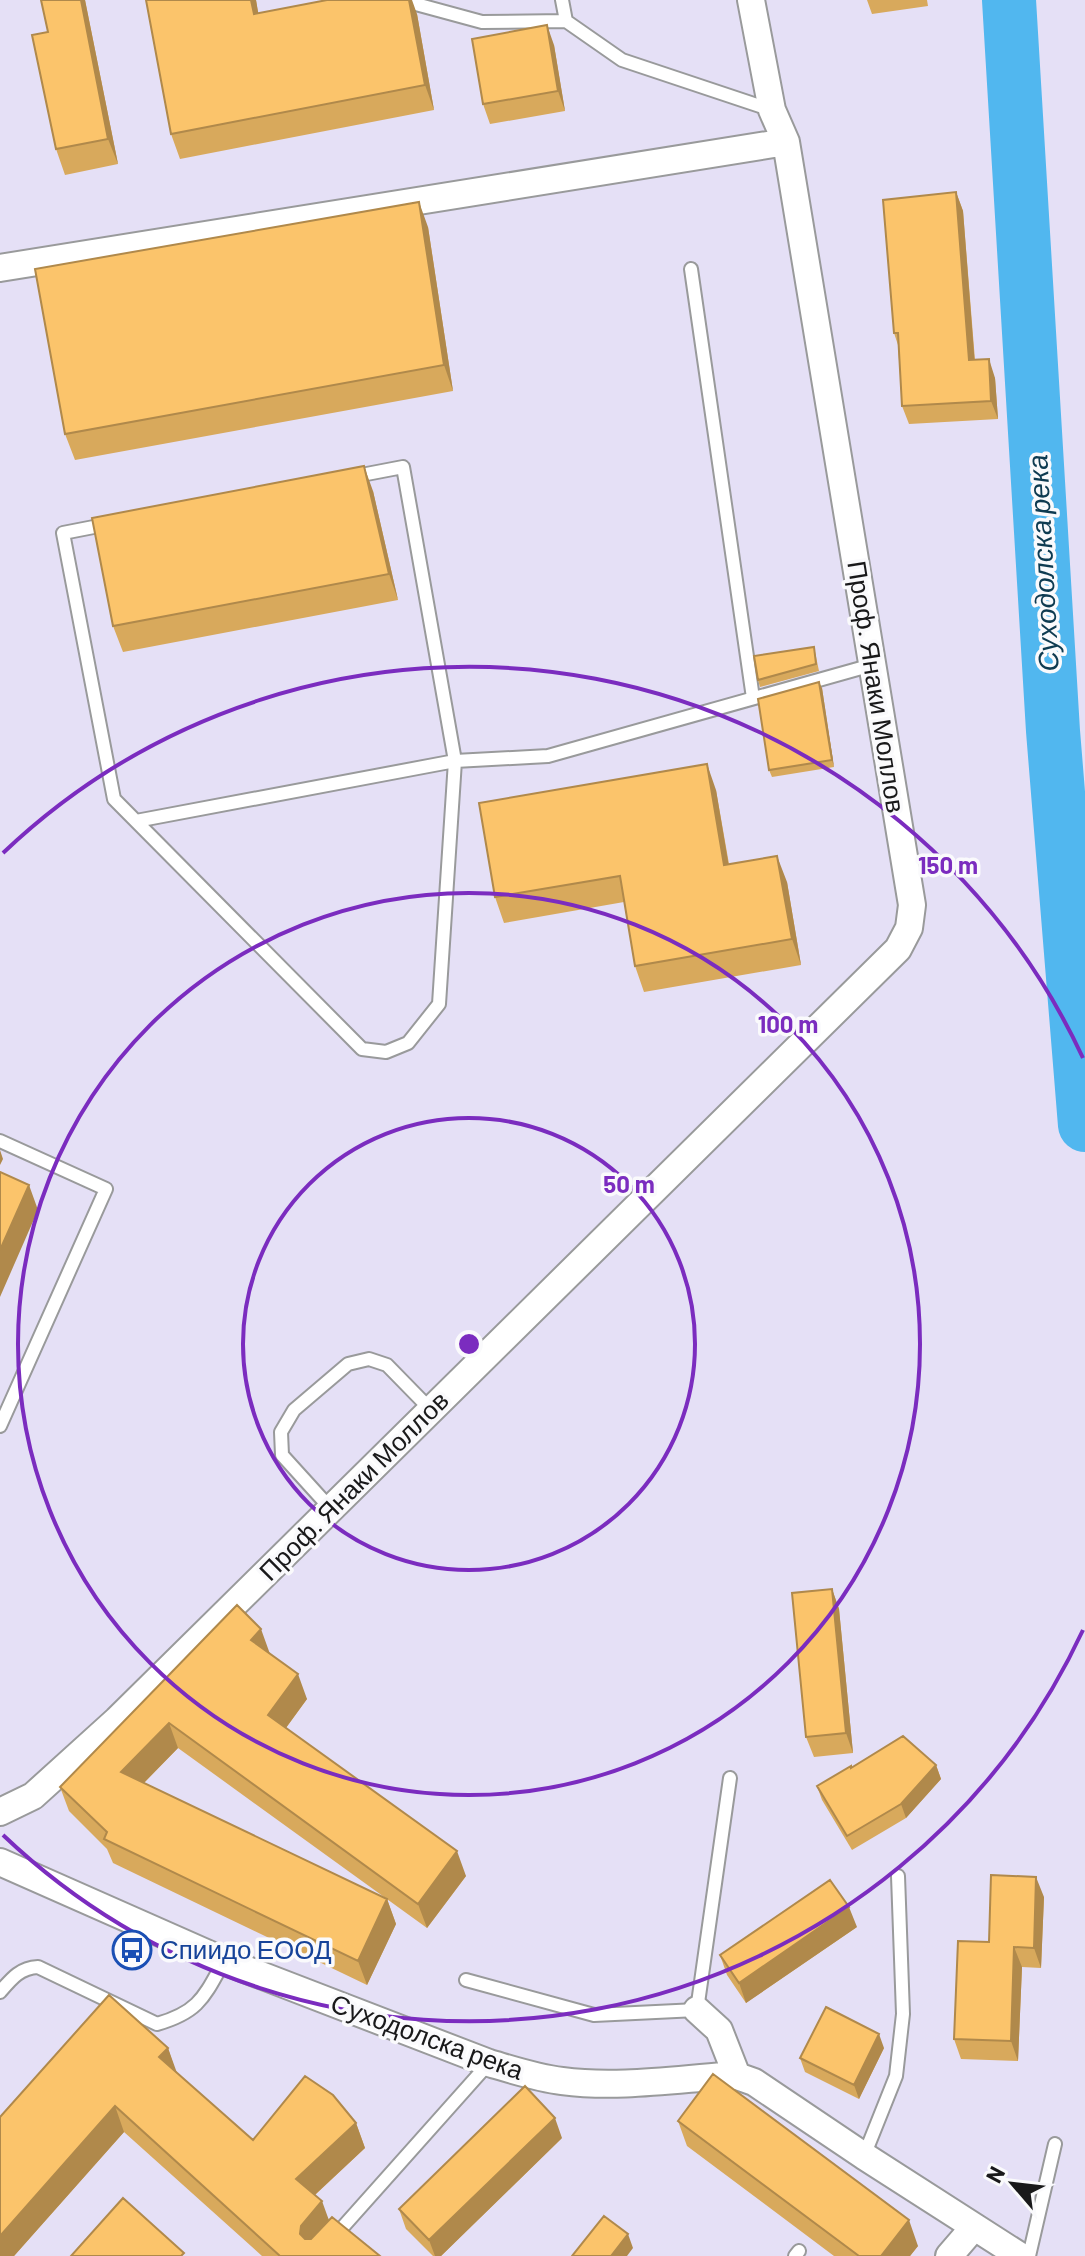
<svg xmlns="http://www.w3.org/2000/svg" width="1085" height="2256" font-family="Barlow,sans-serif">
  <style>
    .industrial { fill: #e5e0f6 }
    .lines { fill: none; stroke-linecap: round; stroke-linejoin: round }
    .river { stroke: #51b7ef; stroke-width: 54 }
    .service-casing { stroke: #999a9b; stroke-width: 16 }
    .minor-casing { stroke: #999a9b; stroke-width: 30 }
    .service { stroke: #fff; stroke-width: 12 }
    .minor { stroke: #fff; stroke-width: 26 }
    .wall { fill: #d8a95c }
    .shaded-wall { fill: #b0894b }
    .building { fill: #fbc46b; stroke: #b0894b; stroke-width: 2 }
    .ring { fill: none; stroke: #7b2cbf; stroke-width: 4 }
    .labels { text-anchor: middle; stroke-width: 7; stroke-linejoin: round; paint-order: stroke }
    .street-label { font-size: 26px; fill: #19191a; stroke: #fafafc }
    .transit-label { font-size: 26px; fill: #164399; stroke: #fafafc; text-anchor: start }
    .water-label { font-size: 28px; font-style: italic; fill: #0e3b51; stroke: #fafafc }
    .centre { fill: #7b2cbf; stroke: #fafafc; stroke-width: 4 }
    .ring-label { font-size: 24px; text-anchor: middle; font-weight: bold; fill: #7b2cbf; stroke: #fafafc; stroke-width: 7; stroke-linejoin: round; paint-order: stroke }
  </style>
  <rect width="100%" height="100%" fill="#ecedee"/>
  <path class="industrial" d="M0 0H1085V2256H0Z"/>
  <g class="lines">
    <path class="river" d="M1009 0 1053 731 1085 1125"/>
    <defs>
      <path id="service" d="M401 0 482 22 566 21 622 60 772 110
        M562 0 566 21
        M691 269 753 698
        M351 477 403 467 455 761 548 756 872 665
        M109 524 63 533 114 799 362 1049 386 1052 408 1043 439 1004 455 761 136 821
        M0 1141 106 1189 0 1426
        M331 1509 282 1455 281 1432 294 1410 348 1364 369 1359 387 1365 431 1410
        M466 1980 594 2015 697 2010 730 1778
        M0 1992C12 1978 20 1968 38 1967L157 2024C199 2012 204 1997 224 1961
        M864 2156 896 2076 903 2014 898 1876
        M317 2256 489 2063
        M795 2256 799 2251
        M1029 2256 1055 2144"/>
      <path id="minor" d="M0 268 786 142
        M0 1812 33 1796 117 1720 898 949 909 928 912 905 786 142 772 110 751 0
        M0 1862 224 1961 489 2063C513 2070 537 2078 562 2081 615 2088 670 2080 724 2076H737L754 2082 864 2156 1020 2256
        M697 2010 719 2030 737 2076
        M949 2256 974 2227"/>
    </defs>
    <use href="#service" class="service-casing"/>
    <use href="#minor" class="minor-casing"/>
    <use href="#service" class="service"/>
    <use href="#minor" class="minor"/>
  </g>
  <path class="wall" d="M85 0 118 164 65 175 56 149 48 32Z
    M146 0H256L258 13 417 14 434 110 180 159 171 134Z
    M867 0H927L928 6 872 14Z
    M554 45 565 111 490 124 483 104Z
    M956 192 963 211 975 360 995 378 998 419 909 424 902 406 898 345 894 333Z
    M428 227 453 391 75 460 65 434Z
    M373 491 398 600 123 652 113 626Z
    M814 647 819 671 760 687 758 680Z
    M822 688 834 767 772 777 769 770Z
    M716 790 729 864 787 882 801 965 644 992 635 966 624 902 504 923 495 897Z
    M832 1589 839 1609 853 1753 814 1757 806 1737Z
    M270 1654 307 1699 286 1728 466 1876 427 1928 178 1748 144 1783 387 1899 396 1924 367 1985 113 1863 107 1849 69 1811 60 1787Z
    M936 1765 941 1779 906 1818 852 1850 822 1800 817 1786 851 1768Z
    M1044 1897 1041 1968 1022 1967 1018 2061 961 2059 954 2039 989 1942Z
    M857 1927 746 2003 727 1975 720 1955Z
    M168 2048 176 2073 253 2140 356 2123 365 2148 315 2195 329 2220 380 2256H262L124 2132 14 2256H0V2117Z
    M884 2048 859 2099 805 2072 800 2058Z
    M678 2121 918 2246 910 2256H834L687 2146Z
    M562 2138 441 2256H433L406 2229 399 2209Z"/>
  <path class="shaded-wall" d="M81 0H85L118 164 108 139Z
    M251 0H256L263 40 254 14Z
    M409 0H412L417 14 434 110 425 85Z
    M547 25 554 45 565 111 558 91Z
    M956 192 963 211 976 379 969 360Z
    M419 202 428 227 453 391 444 365Z
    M989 359 995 378 998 419 991 401Z
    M364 466 373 491 398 600 389 574Z
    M819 682 822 688 834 767 832 760Z
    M707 764 716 790 733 891 724 865Z
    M777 856 787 882 801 965 792 939Z
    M0 1150 3 1159 0 1165Z
    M29 1185 38 1210 0 1297V1250Z
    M832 1589 839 1609 853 1753 846 1733Z
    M261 1629 270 1654 251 1640Z
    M298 1674 307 1699 277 1740 268 1715Z
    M169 1723 178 1748 130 1797 121 1772Z
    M936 1765 941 1779 906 1818 901 1804Z
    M457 1851 466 1876 427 1928 418 1904Z
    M1036 1877 1044 1897 1041 1968 1034 1948Z
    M387 1899 396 1924 367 1985 358 1961Z
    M849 1907 857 1927 746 2003 739 1983Z
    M1014 1947 1022 1967 1018 2061 1011 2041Z
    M879 2034 884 2048 859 2099 854 2085Z
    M168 2048 177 2073 168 2082 159 2057Z
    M115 2106 124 2132 14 2256H0V2236Z
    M555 2118 562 2138 441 2256H435L429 2240Z
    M356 2123 365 2148 305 2204 296 2179Z
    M322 2201 331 2226 310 2251 300 2234 301 2226Z
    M909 2220 918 2246 910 2256H881Z
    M628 2234 633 2248 627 2256H611Z"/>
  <path class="building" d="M41 0H81L108 139 56 149 32 35 48 32Z
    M146 0H251L254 14 327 0H409L425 85 171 134Z
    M547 25 558 91 483 104 472 39Z
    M956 192 969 360 989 359 991 401 902 406 898 333H894L883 200Z
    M419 202 444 365 65 434 35 269Z
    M364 466 389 574 113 626 92 518Z
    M814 647 816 664 758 680 754 656Z
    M819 682 832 760 769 770 758 699Z
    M707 764 724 865 777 856 792 939 635 966 620 876 495 897 479 803Z
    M0 1172 29 1185 0 1250Z
    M832 1589 846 1733 806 1737 792 1593Z
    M237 1605 261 1629 251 1640 298 1674 268 1715 457 1851 418 1904 169 1723 121 1772 387 1899 358 1961 104 1839 107 1832 60 1787Z
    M903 1736 936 1765 901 1804 847 1836 817 1786 851 1766V1768Z
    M991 1875 1036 1877 1034 1948 1014 1947 1011 2041 954 2039 958 1941 989 1942Z
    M830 1880 849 1907 739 1983 720 1955Z
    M109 1995 168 2048 159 2057 253 2140 305 2076 333 2095 356 2123 296 2179 322 2201 301 2226 300 2234 305 2239H311L332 2217 380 2256H280L115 2106 0 2236V2117Z
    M826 2007 879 2034 854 2085 800 2058Z
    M713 2074 909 2220 881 2256H859L678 2121Z
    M525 2086 555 2118 429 2240 399 2209Z
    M123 2198 184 2253 181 2256H71Z
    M604 2216 628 2234 611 2256H572Z"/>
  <g class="ring">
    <circle cx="469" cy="1344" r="226"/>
    <circle cx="469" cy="1344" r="451"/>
    <path d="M1083 1630A677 677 0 0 1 3 1835M3 853A677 677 0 0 1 1083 1058"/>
  </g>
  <defs>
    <symbol id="bus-ring" viewBox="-11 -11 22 22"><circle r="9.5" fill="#fafafc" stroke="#1a4fb4" stroke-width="1.5"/><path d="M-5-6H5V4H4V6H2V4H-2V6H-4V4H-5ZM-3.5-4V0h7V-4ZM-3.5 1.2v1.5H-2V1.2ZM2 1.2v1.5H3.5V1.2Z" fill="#1a4fb4"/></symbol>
  </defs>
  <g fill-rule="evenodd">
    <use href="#bus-ring" x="110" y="1928" width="44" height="44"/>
  </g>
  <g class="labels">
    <g class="street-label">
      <text transform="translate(876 687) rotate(81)" y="9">Проф. Янаки Моллов</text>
      <text transform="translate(354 1486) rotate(-45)" y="9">Проф. Янаки Моллов</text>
      <text transform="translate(427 2037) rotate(20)" y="9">Суходолска река</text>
    </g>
    <g class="transit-label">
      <text x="160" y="1959">Спиидо ЕООД</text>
    </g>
    <g class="water-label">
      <text transform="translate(1043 563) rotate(-93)" y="10">Суходолска река</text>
    </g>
  </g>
  <circle cx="469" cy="1344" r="12" class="centre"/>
  <g class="ring-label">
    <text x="948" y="874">150 m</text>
    <text x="788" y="1033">100 m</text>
    <text x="629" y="1193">50 m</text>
  </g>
  <g transform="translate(1013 2184) rotate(298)" stroke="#fafafc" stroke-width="6" paint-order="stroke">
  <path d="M0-6L14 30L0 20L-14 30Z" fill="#19191a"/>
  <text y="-12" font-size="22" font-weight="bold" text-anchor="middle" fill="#19191a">N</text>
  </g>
</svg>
